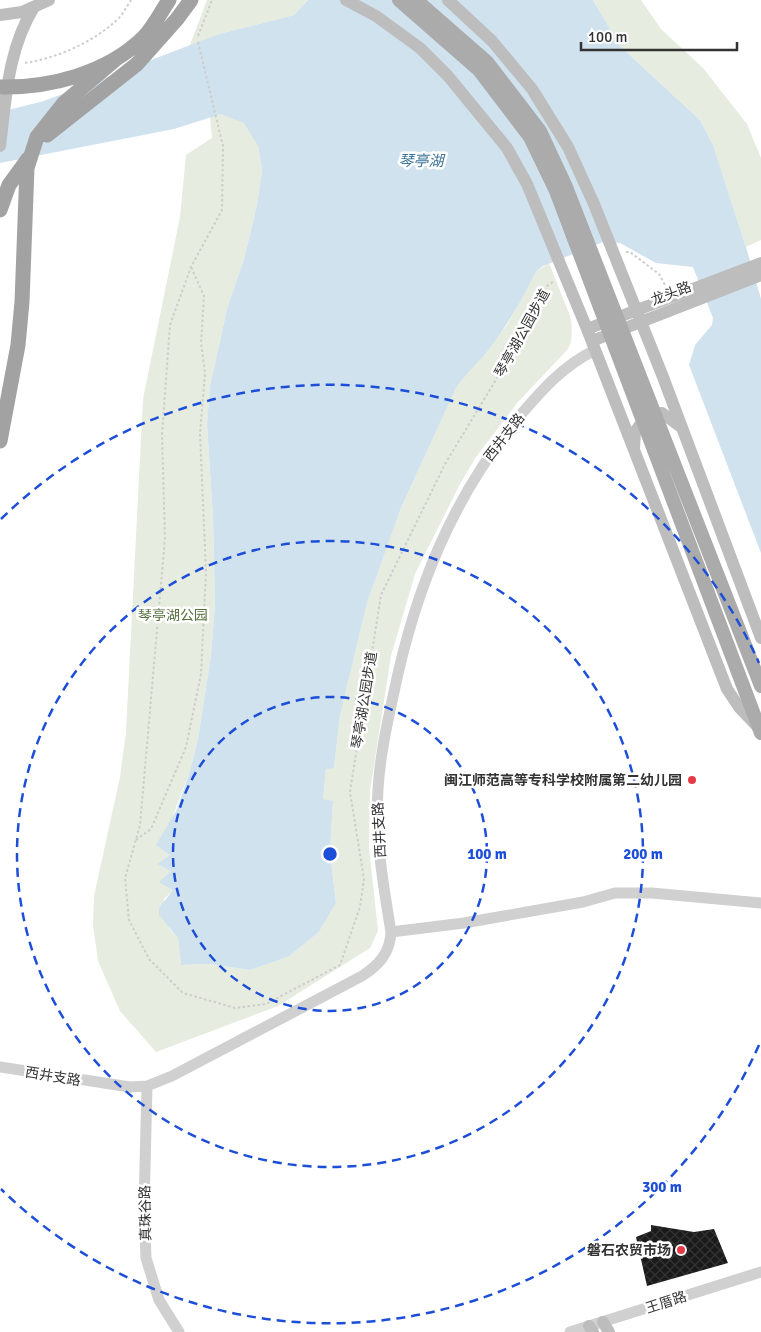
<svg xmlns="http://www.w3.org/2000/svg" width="761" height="1332" font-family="Signika,'Noto Sans SC',sans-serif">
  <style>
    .green { fill: #e6ecdf }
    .water { fill: #cfe2ee }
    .building { fill: url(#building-cross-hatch) }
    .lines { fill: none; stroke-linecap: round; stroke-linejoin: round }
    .path { stroke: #cdcdcd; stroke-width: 2; stroke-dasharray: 2.5 2.5; stroke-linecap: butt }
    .tertiary { stroke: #d0d0d0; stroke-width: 11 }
    .secondary { stroke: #bdbdbd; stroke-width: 12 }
    .primary { stroke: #ababab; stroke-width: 14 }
    .trunk { stroke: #a2a2a2; stroke-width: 15 }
    .ring { fill: none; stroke: #1d4ed8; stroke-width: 2.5; stroke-dasharray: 9 6 }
    .poi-dot { fill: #e63946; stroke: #fff; stroke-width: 2 }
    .labels { text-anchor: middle; stroke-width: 5; stroke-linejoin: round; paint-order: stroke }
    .street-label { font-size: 14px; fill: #333; stroke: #fff }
    .park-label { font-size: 14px; fill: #56703f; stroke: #fff }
    .poi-label { font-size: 14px; font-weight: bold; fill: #333; stroke: #fff; text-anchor: end }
    .water-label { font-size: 15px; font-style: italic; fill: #3f7597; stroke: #fff }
    .centre { fill: #1d4ed8; stroke: #fff; stroke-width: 2.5 }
    .ring-label { font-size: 15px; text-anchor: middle; font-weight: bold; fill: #1d4ed8; stroke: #fff; stroke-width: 5; stroke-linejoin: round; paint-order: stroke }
  </style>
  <defs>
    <pattern id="building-cross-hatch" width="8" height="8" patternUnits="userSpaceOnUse" patternTransform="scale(1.25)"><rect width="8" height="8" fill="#1a1a1a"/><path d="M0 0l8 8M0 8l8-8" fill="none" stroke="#333"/></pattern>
  </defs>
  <rect width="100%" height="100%" fill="#fff"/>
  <path class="green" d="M207 0H308L294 15 219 34 203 42 258 146 262 170 257 205 244 259 227 309 210 386 207 424 213 518 215 605 211 655 198 739 190 771 169 826 170 855 157 864 172 871 173 890 164 899 169 928 178 938 181 965 210 964 250 970 288 957 319 932 336 903 330 852 333 802 323 799 326 768H334L340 716 367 603 401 508 456 388 468 370 487 351 507 325 536 272 549 263 570 316 572 328 571 342 568 349 518 402 476 457 460 484 415 574 391 656 370 791 369 847 378 931 370 948 278 1006 156 1052 120 1011 98 961 93 925 94 896 120 777 126 732 143 399 180 217 186 155 212 138 210 117 190 45Z
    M593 0H641L661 29 703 68 747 124 761 158V240L746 247 713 145 700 120 620 46Z"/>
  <path class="water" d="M308 0H593L620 46 700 120 713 145 746 247 761 299V553L689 365 695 345 712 325 713 318 693 267 656 263 620 243 603 242 543 266 536 272C522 299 508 325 489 349 479 362 466 373 456 388L401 508 367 603 340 716 334 768 326 769 323 799 333 801 330 852 336 903 319 932 288 957 250 970 210 964 181 965 178 938 159 915V908L173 890 159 882 171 871 157 864 170 855 156 845 177 809 190 771 198 739 211 655 215 605 213 518 207 424 210 386 227 309 244 259 257 205 262 170 258 146 244 123 221 114 174 129 0 163V112L44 101 219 34 294 15Z"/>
  <path class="building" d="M651 1225 694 1232 714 1229 728 1263 647 1286 636 1237 651 1231Z"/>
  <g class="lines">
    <path class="path" d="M198 36 212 0
      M198 42 223 146 222 210 191 267 170 325 162 434 165 538 140 825 125 878 129 920 149 959 183 993 235 1008 266 1004 340 965 360 907 364 879 350 792 381 595 445 464 523 335 547 286 554 281
      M25 63C57 58 94 42 118 19 123 14 127 6 131 0
      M626 252H630L659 274 666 287
      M136 840 151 829 186 747 201 674 206 572 200 434 205 373 201 343 204 296 191 267"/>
    <path class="tertiary" d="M391 932 464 923 583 902 615 893H652L761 903
      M0 1067 130 1087 147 1086 172 1076 362 976C379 965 390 953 391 932 383 884 375 837 378 789 380 756 387 724 394 692 415 591 451 500 517 419 541 391 561 367 595 350
      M147 1086 144 1207 146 1258 159 1300 179 1332
      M570 1332 761 1272"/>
    <path class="secondary" d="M346 0 376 16 420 48 448 76 507 148 527 184 587 329 727 689 739 707 758 727
      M448 0 492 41 532 89 568 147 594 204 663 377 761 638
      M0 15 22 12 49 0
      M0 146C6 98 8 49 34 7
      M587 329 761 263
      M592 341 761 275
      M634 448 635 432 647 415 662 413 681 427
      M603 1322 609 1332
      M589 1326 593 1332"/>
    <path class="primary" d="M399 0 479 70 530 137 556 191 761 733
      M416 0 487 62 540 131 566 187 761 686"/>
    <path class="trunk" d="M0 87C49 88 106 74 143 38 153 28 161 12 169 0
      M47 135 137 64 177 19 191 0
      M0 210 9 185 28 159
      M0 441 18 345 22 302 27 168 37 137 64 103 116 59"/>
  </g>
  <g class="ring">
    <circle cx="330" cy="854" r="157"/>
    <circle cx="330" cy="854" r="313"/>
    <path d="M759 1045A470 470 0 0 1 1 1189M1 519A470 470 0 0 1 759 663"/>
  </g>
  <g class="poi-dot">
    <circle cx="692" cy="780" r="5"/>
    <circle cx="681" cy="1250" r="5"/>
  </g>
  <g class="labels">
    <g class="street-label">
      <text transform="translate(671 293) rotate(-21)" y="5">龙头路</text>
      <text transform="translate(522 333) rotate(-61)" y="5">琴亭湖公园步道</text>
      <text transform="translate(504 437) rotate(-52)" y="5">西井支路</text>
      <text transform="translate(364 700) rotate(-81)" y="5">琴亭湖公园步道</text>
      <text transform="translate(379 830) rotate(-93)" y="5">西井支路</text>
      <text transform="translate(53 1076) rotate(9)" y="5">西井支路</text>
      <text transform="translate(145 1213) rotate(-91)" y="5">真珠谷路</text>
      <text transform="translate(666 1302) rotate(-18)" y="5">王厝路</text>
    </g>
    <g class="park-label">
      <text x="173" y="620">琴亭湖公园</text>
    </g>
    <g class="poi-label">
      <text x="682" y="785">闽江师范高等专科学校附属第二幼儿园</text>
      <text x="671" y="1255">磐石农贸市场</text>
    </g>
    <g class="water-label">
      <text x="421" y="166">琴亭湖</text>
    </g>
  </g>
  <circle cx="330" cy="854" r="8" class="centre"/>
  <g class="ring-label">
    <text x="487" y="859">100 m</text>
    <text x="643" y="859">200 m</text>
    <text x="662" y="1192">300 m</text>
  </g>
  <path d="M581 42v8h156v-8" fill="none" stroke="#333333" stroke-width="2.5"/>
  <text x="588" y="42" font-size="15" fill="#333333" stroke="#ffffff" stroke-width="4" paint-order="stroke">100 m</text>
</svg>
